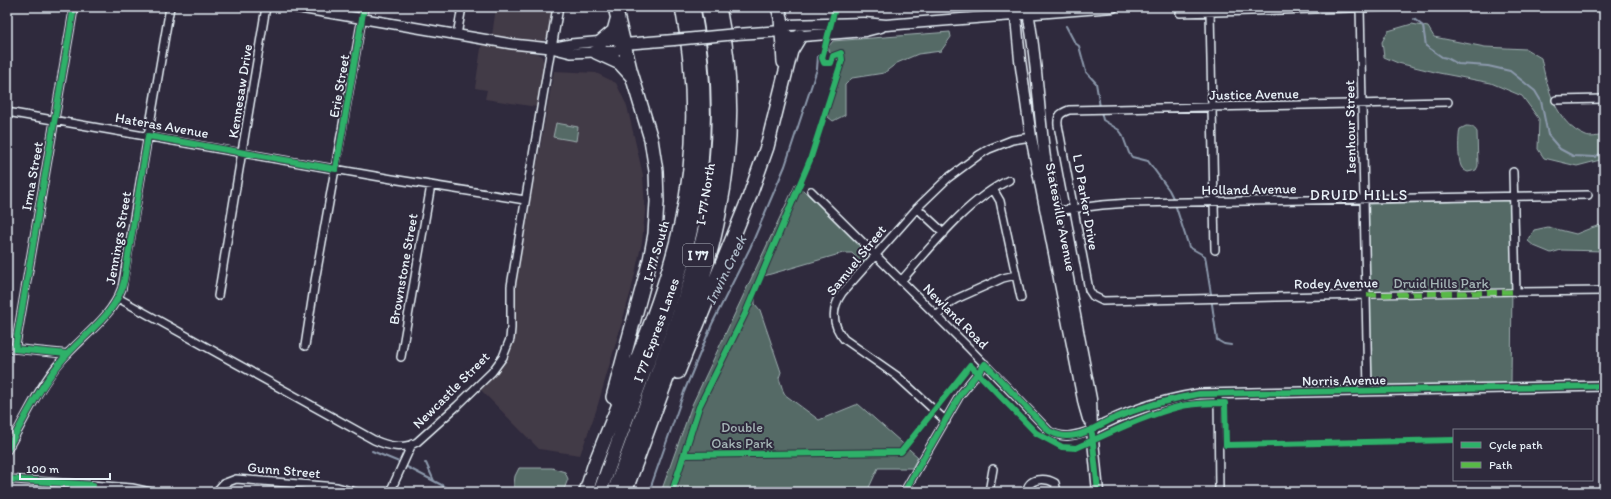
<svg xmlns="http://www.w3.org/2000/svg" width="1611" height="499" font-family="Itim,sans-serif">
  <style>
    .built { fill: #433a47 }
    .green { fill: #546b66; stroke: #9eaeaf }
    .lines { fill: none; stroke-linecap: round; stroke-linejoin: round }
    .stream { stroke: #8c99ac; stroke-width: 2 }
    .pedestrian-casing { stroke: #e8f1f8; stroke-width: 8 }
    .minor-casing { stroke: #e8f1f8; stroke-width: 10 }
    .tertiary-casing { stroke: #e8f1f8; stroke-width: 12 }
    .secondary-casing { stroke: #e8f1f8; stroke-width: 13 }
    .motorway-casing { stroke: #e8f1f8; stroke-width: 16 }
    .pedestrian { stroke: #2f2a3d; stroke-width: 5.5 }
    .minor { stroke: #2f2a3d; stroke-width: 7 }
    .tertiary { stroke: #2f2a3d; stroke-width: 9 }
    .secondary { stroke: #2f2a3d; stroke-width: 10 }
    .motorway { stroke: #2f2a3d; stroke-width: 13 }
    .secondary-bridge-casing { stroke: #e8f1f8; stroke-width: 13; stroke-linecap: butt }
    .secondary-bridge { stroke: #2f2a3d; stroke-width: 10 }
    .quiet { stroke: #58b947; stroke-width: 5; stroke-dasharray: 10 5; stroke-linecap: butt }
    .cycleway-casing { stroke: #2f2a3d; stroke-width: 8 }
    .cycleway { stroke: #2db169; stroke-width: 6 }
    .labels { text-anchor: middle; stroke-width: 4; stroke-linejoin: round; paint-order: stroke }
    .shield { fill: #2f2a3d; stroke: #b0b5c0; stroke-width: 1 }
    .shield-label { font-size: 13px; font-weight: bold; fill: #e8f1f8 }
    .street-label { font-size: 14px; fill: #e8f1f8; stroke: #2f2a3d }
    .park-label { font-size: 14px; fill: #a5b5b6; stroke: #2f2a3d }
    .neighbourhood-label { font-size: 15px; letter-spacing: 1px; fill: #e8f1f8; stroke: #2f2a3d }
    .water-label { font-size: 15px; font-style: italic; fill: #aab7c5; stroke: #2f2a3d }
  </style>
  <rect width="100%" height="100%" fill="#2f2a3d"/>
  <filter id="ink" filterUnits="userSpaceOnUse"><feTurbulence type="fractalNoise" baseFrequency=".025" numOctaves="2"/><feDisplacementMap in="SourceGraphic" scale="8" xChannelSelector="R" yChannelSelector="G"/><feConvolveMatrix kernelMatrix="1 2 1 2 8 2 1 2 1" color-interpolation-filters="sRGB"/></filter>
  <g filter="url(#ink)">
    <path class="built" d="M496 7H541L543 8 553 7 548 37 545 40 541 41 492 36Z
      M482 42 539 54 542 57 544 62 537 107 485 99 487 90 475 88Z
      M554 71 596 73 616 83 627 106 643 175 645 211 642 242 631 291 596 411 580 455 539 449 480 389 499 370 505 361 512 347 515 335V285Z"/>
    <path class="green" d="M1412 24 1428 27 1434 37 1485 47 1526 49 1541 58C1547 87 1556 124 1586 136 1590 138 1599 136 1604 135V159L1577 166 1544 158 1538 149 1539 119 1522 96 1491 83 1439 73 1398 63 1384 57 1382 42 1388 31Z
      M950 32 951 37 941 51 918 54 897 63 884 73 852 78 845 85V115L833 121 828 117 832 80 839 61 830 53 828 47 833 41Z
      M556 123 578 127 576 141 553 137Z
      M1466 126C1471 126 1474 127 1477 132L1478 166 1476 170 1468 172C1465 171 1462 169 1461 166 1458 159 1458 137 1460 129Z
      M796 183 870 256 862 264 852 253H843L757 278 755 282V304L760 310 781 372 779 378 784 394 819 420 858 404 918 457 912 468H878L867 492H661L692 405Z
      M1507 200 1510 201 1511 204 1512 282 1511 384 1377 387 1372 383 1367 210 1370 204Z
      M1604 224V251L1561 250 1551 253 1534 246 1528 241 1534 230 1548 227 1576 234 1591 228Z
      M519 468H552L565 472 568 479 563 492H513L515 476Z"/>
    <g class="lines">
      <path class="stream" d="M1414 19 1423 26 1426 46 1442 57 1447 58 1458 64 1488 66 1510 71 1535 91 1541 101 1548 135 1560 149 1573 156 1595 157 1604 151
        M1066 26 1075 43 1079 46 1086 72 1096 83 1100 107
        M1101 111 1103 120 1119 130 1122 134 1129 153 1132 157 1148 161 1169 190 1174 200
        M1175 204 1189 247 1205 256 1211 294
        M1212 304 1217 340 1224 344 1231 345
        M372 451 399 462
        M425 463H426L434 481
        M407 467 455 492
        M649 492 684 392 712 324 750 248 785 166 817 69 818 56"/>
      <defs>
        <path id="pedestrian" d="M1367 295 1516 292"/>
        <path id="minor" d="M1360 7 1368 391
          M1210 12 1215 250
          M1180 13 1385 7
          M457 35 462 7
          M1556 100 1604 99
          M7 112 392 179 525 200
          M1513 172 1516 292 1604 291
          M993 189 1000 201 1021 298
          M811 191 968 347 1049 431C1065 440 1075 435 1092 430
          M917 208 944 233
          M1055 211 1102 205 1129 203 1588 195
          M901 281C931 247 967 200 1009 180
          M1367 295 1103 301 1093 296 1089 290 1058 125C1057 115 1061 113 1069 110L1448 102
          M218 296 266 7
          M118 298 374 440C388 446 403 450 417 442L457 406 492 372 503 357 510 339 511 328V286L551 48
          M937 316 951 302 956 299 1003 278 1016 275
          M305 346 315 281 364 7
          M7 348 67 354
          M15 349 74 7
          M401 357 431 185
          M1218 394 1219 492
          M946 421 897 376 844 339C832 325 831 309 842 293L919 206 948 178 979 155 989 149 1012 140 1031 137
          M7 450C24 421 38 388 60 362 81 337 111 319 122 288L170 7
          M7 479 132 488 150 492
          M216 492 223 484 236 479 337 487 355 492
          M390 492 412 444
          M904 492 960 395 985 364
          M989 492 993 469
          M1027 492C1027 478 1045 477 1055 483L1057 492"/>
        <path id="tertiary" d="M294 7 512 44 551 48 571 53 616 51 624 44 615 40 571 44 551 48
          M551 48 558 7
          M1092 430C1125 412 1162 400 1199 394L1604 386"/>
        <path id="secondary" d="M1015 7 1020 60 1031 137 1084 405 1088 419
          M1027 7C1037 56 1038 108 1045 158L1091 399 1092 430 1098 492
          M782 31 788 25 864 23 886 25 1113 7
          M782 31 790 37 865 31 881 27
          M737 34 782 31
          M624 44 674 40"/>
        <path id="motorway" d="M778 7 781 18 784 62
          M601 42 614 31 617 20
          M596 52 620 63 631 75
          M678 372 749 198 767 147 791 51 800 36
          M613 397 650 260 655 234 657 202 656 171 651 139 630 69 615 7
          M586 492 594 466C625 387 662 307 681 224 697 152 696 79 682 7
          M600 492C616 446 633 401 650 356 668 308 686 259 695 208 707 141 706 74 693 7
          M614 492C631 445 648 399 665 353 682 307 699 260 709 211 722 144 721 75 708 7
          M625 492C640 451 655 410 670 370 689 319 709 268 719 214 733 146 733 75 719 7"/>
      </defs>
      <use href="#pedestrian" class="pedestrian-casing"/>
      <use href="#minor" class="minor-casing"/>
      <use href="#tertiary" class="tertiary-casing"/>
      <use href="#secondary" class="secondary-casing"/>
      <use href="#motorway" class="motorway-casing"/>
      <use href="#pedestrian" class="pedestrian"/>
      <use href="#minor" class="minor"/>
      <use href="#tertiary" class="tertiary"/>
      <use href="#secondary" class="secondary"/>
      <use href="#motorway" class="motorway"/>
      <defs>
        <path id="secondary-bridge" d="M674 40 737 34"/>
      </defs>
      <use href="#secondary-bridge" class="secondary-bridge-casing"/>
      <use href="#secondary-bridge" class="secondary-bridge"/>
      <path class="quiet" d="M1367 295 1516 292"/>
      <defs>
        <path id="cycleway" d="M67 354 15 349 74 7
          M1092 434 1098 492
          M7 450C23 421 38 390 59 364 80 336 116 317 124 281L148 136 336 169 364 7
          M684 455 901 452 970 365 1036 433 1062 447 1076 448C1110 433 1145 415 1182 406 1196 403 1211 403 1225 403L1226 445 1454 440
          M7 479 93 485 91 492
          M672 492 699 407 745 314 810 160 842 60 841 53 833 56 831 63H824L822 58 835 8 838 7
          M904 492 960 395 985 364 1049 431C1058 436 1065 437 1076 435 1088 433 1098 426 1110 420 1138 408 1168 399 1199 394L1604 386"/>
      </defs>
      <use href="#cycleway" class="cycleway-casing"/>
      <use href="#cycleway" class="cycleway"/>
    </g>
  </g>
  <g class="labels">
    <rect class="shield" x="683" y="244" width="30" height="22" rx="3"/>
    <g class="shield-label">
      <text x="698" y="260">I 77</text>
    </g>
    <g class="street-label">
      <text transform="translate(339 86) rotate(-80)" y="5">Erie Street</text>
      <text transform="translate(240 91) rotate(-81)" y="5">Kennesaw Drive</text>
      <text transform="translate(1254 94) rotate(-1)" y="5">Justice Avenue</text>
      <text transform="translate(162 125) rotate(10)" y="5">Hateras Avenue</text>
      <text transform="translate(1350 127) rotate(-91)" y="5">Isenhour Street</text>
      <text transform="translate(32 176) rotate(-80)" y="5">Irma Street</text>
      <text transform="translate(1249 189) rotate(-1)" y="5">Holland Avenue</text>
      <text transform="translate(705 194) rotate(-81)" y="5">I-77 North</text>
      <text transform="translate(1086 202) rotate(80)" y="5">L D Parker Drive</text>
      <text transform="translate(1061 217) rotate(79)" y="5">Statesville Avenue</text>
      <text transform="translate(118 238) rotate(-80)" y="5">Jennings Street</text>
      <text transform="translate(656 251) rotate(-74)" y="5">I-77 South</text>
      <text transform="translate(856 260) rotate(-51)" y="5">Samuel Street</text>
      <text transform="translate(403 269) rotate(-80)" y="5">Brownstone Street</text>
      <text transform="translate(1336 283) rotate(-1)" y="5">Rodey Avenue</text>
      <text transform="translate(956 316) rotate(45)" y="5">Newland Road</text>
      <text transform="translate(656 330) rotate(-70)" y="5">I 77 Express Lanes</text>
      <text transform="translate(1344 380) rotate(-1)" y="5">Norris Avenue</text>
      <text transform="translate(451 390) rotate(-45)" y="5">Newcastle Street</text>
      <text transform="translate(284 470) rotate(5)" y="5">Gunn Street</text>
    </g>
    <g class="park-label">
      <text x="1441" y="288">Druid Hills Park</text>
      <text x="742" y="432">Double<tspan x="742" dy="16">Oaks Park</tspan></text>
    </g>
    <g class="neighbourhood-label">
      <text x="1359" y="200">DRUID HILLS</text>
    </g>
    <g class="water-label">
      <text transform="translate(726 270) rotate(-64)" y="5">Irwin Creek</text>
    </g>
  </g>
  <rect width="1611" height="499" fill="none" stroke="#2f2a3d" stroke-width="24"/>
  <rect x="12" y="12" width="1587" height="475" fill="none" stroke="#e8f1f8" stroke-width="1.5" filter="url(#ink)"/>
  <rect x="1453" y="429" width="140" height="52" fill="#2f2a3d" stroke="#797a88"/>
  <rect x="1461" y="442" width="20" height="6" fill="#2db169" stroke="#797a88"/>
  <text x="1489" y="449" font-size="12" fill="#e8f1f8">Cycle path</text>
  <rect x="1461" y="462" width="20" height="6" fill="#58b947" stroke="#797a88"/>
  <text x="1489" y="469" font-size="12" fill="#e8f1f8">Path</text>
  <path d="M20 473v6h90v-6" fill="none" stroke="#e8f1f8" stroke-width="2"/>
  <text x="26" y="473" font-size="12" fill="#e8f1f8" stroke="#2f2a3d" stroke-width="3" paint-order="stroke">100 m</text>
</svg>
